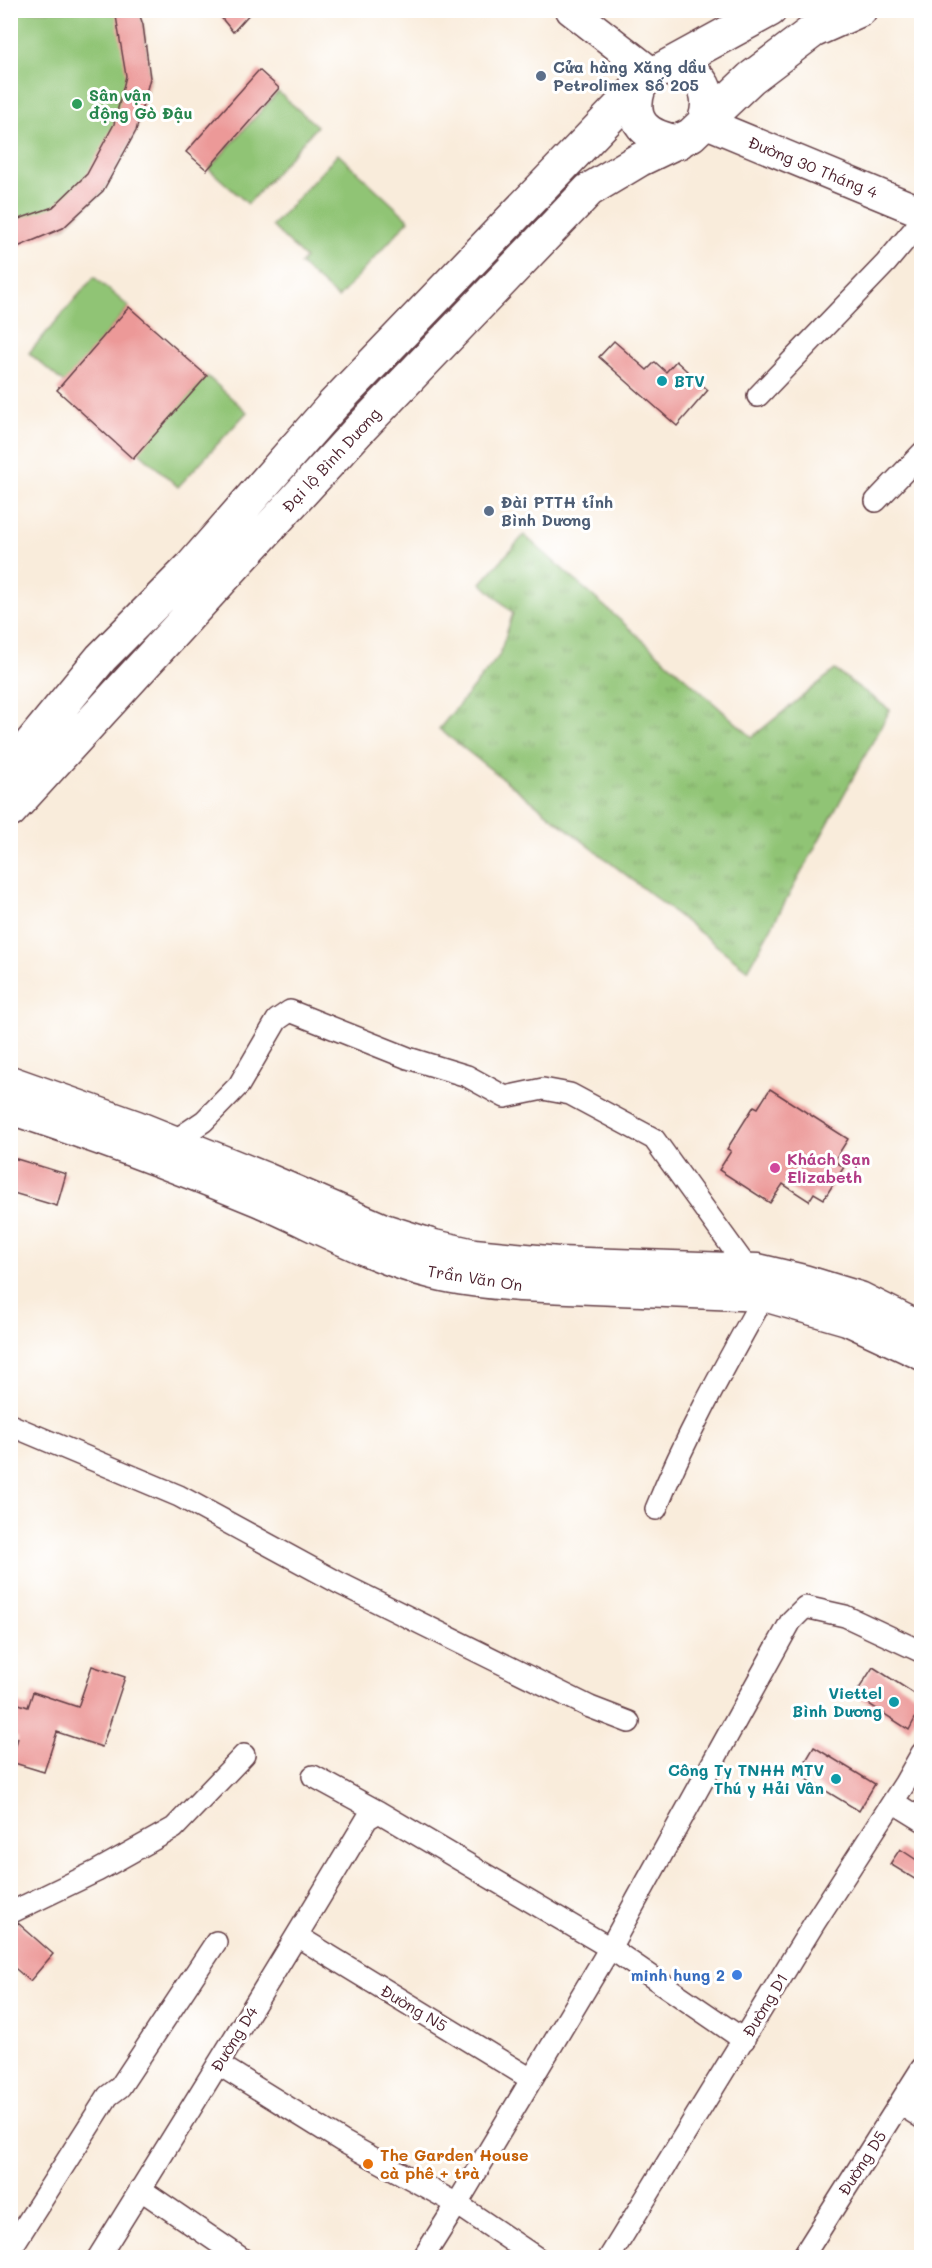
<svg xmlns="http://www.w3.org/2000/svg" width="932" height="2268" font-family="Mali,sans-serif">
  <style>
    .grass { fill: url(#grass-tufts); stroke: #6d7250; stroke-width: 1.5 }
    .pitch { fill: #90c475; stroke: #6d7250; stroke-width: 1.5 }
    .building { fill: #ec9998 }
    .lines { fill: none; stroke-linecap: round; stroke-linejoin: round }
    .street-casing { stroke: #643e45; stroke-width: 24 }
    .secondary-casing { stroke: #643e45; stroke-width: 33 }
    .highway-casing { stroke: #643e45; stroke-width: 36 }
    .street { stroke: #fff; stroke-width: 21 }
    .secondary { stroke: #fff; stroke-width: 30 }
    .highway { stroke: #fff; stroke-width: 33 }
    .service-dot { fill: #5c6f8a; stroke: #fff; stroke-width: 2 }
    .leisure-dot { fill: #2e9e5b; stroke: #fff; stroke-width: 2 }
    .culture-dot { fill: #0f9aa8; stroke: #fff; stroke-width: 2 }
    .hotel-dot { fill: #d1479c; stroke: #fff; stroke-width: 2 }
    .shop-dot { fill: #3f7fe0; stroke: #fff; stroke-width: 2 }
    .food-dot { fill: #e8710a; stroke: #fff; stroke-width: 2 }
    .labels { text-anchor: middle; stroke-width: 6; stroke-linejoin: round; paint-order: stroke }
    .service-label { font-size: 16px; font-weight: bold; fill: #4e5e75; stroke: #fff; text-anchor: start }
    .leisure-label { font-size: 16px; font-weight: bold; fill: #27864d; stroke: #fff; text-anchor: start }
    .street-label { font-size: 16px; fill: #4a1f2b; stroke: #fff }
    .culture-label { font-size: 16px; font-weight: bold; fill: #0d838f; stroke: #fff; text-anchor: end }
    .hotel-label { font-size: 16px; font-weight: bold; fill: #b23c85; stroke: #fff; text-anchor: start }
    .shop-label { font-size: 16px; font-weight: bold; fill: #366cbe; stroke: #fff; text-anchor: end }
    .food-label { font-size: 16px; font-weight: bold; fill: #c56008; stroke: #fff; text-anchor: start }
  </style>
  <defs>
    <pattern id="grass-tufts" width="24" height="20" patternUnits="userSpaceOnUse" patternTransform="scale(1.5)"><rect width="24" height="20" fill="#90c475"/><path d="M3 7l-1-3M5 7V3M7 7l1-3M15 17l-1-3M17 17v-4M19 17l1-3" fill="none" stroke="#789f60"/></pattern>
  </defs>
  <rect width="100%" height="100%" fill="#fff"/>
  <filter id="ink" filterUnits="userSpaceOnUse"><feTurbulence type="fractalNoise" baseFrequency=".0167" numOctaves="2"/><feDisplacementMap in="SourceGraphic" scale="12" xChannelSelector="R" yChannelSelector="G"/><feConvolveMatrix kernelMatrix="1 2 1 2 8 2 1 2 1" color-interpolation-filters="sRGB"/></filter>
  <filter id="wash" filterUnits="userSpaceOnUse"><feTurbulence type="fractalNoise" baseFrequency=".008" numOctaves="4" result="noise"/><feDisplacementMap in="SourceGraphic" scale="24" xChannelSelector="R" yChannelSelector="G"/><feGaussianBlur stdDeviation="1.35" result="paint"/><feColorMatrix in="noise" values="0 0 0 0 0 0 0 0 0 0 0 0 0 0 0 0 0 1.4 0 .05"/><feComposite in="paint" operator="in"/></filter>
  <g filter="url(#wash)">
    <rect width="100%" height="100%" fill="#f9ecdb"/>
    <path class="grass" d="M524 535 752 737 835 670 890 710 748 970 439 729 499 656 513 613 481 583Z"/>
    <path class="pitch" d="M10 11H138L143 25 150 78 136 131 103 191 63 228 10 247Z
      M278 92 317 126 248 204 209 169Z
      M338 154 409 220 338 298 300 264 305 258 272 226Z
      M94 277 129 307 64 383 29 353Z
      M207 376 247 412 178 487 138 451Z"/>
    <g id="blocks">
      <path class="building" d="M115 10H138L143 25 150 78 136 131 103 191 63 228 20 246 10 247V222L53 207 87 174 114 124 126 76Z
        M215 10H253L233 32Z
        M259 70 279 88 207 170 186 152Z
        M129 307 207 376 133 459 57 390Z
        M614 341 647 370 655 362 666 372 676 361 708 390 677 426 599 357Z
        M770 1089 848 1139 834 1161 844 1167 824 1199 814 1193 809 1201 783 1184 770 1203 719 1170 731 1151 727 1149 754 1106 758 1108Z
        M10 1157 66 1174 57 1206 10 1192Z
        M92 1666 125 1677 102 1747 57 1732 44 1772 11 1762 18 1738 10 1735V1701L28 1707 33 1692 78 1707Z
        M873 1667 921 1698V1707L909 1730 855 1695Z
        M814 1747 875 1784 859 1811 798 1774Z
        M900 1849 921 1863V1883L890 1864Z
        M18 1923 53 1954 30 1981 10 1964V1926Z"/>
    </g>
  </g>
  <g filter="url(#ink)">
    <use href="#blocks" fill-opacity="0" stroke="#643e45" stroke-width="1.5"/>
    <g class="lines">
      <defs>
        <path id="street" d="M758 396 886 263 922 220
          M876 501 922 453
          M169 1150 173 1142 204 1121 239 1085 277 1020 290 1011 408 1058 467 1076 505 1097 543 1089 570 1094 654 1139 747 1268
          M10 1425 179 1496 339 1583 590 1707 629 1722
          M656 1509C686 1435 725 1366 764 1296
          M313 1776 379 1812
          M893 1802 922 1820
          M10 1913 97 1871 174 1828 244 1755
          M297 1936 531 2079
          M744 2040 610 1948 791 1621 805 1607 845 1616 922 1652
          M900 2104 922 2118
          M140 2189 241 2258
          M10 2250 108 2096 120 2087 216 1942
          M98 2258C189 2112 279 1966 367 1819L379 1812 610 1948 457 2204 342 2141 218 2064
          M423 2258 457 2204 537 2258
          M609 2258 815 1922 905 1783 922 1753
          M802 2258 922 2068"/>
        <path id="secondary" d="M571 10 652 73
          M704 122 922 212
          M10 1081 137 1126 266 1178 384 1229 434 1245 474 1254 558 1262 758 1269 804 1280 860 1297 922 1328
          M10 1109C94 1136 176 1167 258 1201 316 1226 373 1259 434 1274 462 1281 491 1284 520 1286L764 1296 847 1320 922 1355"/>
        <path id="highway" d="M664 68 770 10
          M639 88C628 122 646 137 679 142
          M10 769 101 658 191 567 333 405 652 73C689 58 718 84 704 122
          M10 811 357 432 589 190 639 160 691 135 751 78 813 31 860 10"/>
      </defs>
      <use href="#street" class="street-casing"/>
      <use href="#secondary" class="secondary-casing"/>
      <use href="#highway" class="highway-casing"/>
      <use href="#street" class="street"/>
      <use href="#secondary" class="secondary"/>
      <use href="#highway" class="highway"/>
    </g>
  </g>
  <g class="service-dot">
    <circle cx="541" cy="76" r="6"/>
    <circle cx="489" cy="511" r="6"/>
  </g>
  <circle class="leisure-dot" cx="77" cy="104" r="6"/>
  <g class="culture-dot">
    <circle cx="662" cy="381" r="6"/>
    <circle cx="894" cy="1702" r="6"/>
    <circle cx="836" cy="1779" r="6"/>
  </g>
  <circle class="hotel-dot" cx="775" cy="1168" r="6"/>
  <circle class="shop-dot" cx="737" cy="1975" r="6"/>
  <circle class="food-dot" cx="368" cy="2164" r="6"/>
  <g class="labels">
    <g class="service-label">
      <text x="553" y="73">Cửa hàng Xăng dầu<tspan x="553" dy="18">Petrolimex Số 205</tspan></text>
      <text x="501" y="508">Đài PTTH tỉnh<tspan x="501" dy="18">Bình Dương</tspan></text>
    </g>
    <g class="leisure-label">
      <text x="89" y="101">Sân vận<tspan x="89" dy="18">động Gò Đậu</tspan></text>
    </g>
    <g class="street-label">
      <text transform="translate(813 167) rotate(22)" y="6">Đường 30 Tháng 4</text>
      <text transform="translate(331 460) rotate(-47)" y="6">Đại lộ Bình Dương</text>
      <text transform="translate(475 1278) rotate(9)" y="6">Trần Văn Ơn</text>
      <text transform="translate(765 2005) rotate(-59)" y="6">Đường D1</text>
      <text transform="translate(414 2008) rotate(31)" y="6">Đường N5</text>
      <text transform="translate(234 2039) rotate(-58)" y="6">Đường D4</text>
      <text transform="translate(862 2163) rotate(-57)" y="6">Đường D5</text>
    </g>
    <g class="culture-label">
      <text x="674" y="387" text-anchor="start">BTV</text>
      <text x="882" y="1699">Viettel<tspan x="882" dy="18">Bình Dương</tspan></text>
      <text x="824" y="1776">Công Ty TNHH MTV<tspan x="824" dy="18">Thú y Hải Vân</tspan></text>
    </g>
    <g class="hotel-label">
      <text x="787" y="1165">Khách Sạn<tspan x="787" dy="18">Elizabeth</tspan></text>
    </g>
    <g class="shop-label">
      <text x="725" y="1981">minh hung 2</text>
    </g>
    <g class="food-label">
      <text x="380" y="2161">The Garden House<tspan x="380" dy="18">cà phê + trà</tspan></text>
    </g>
  </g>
  <rect width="932" height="2268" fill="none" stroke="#fff" stroke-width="36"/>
</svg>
